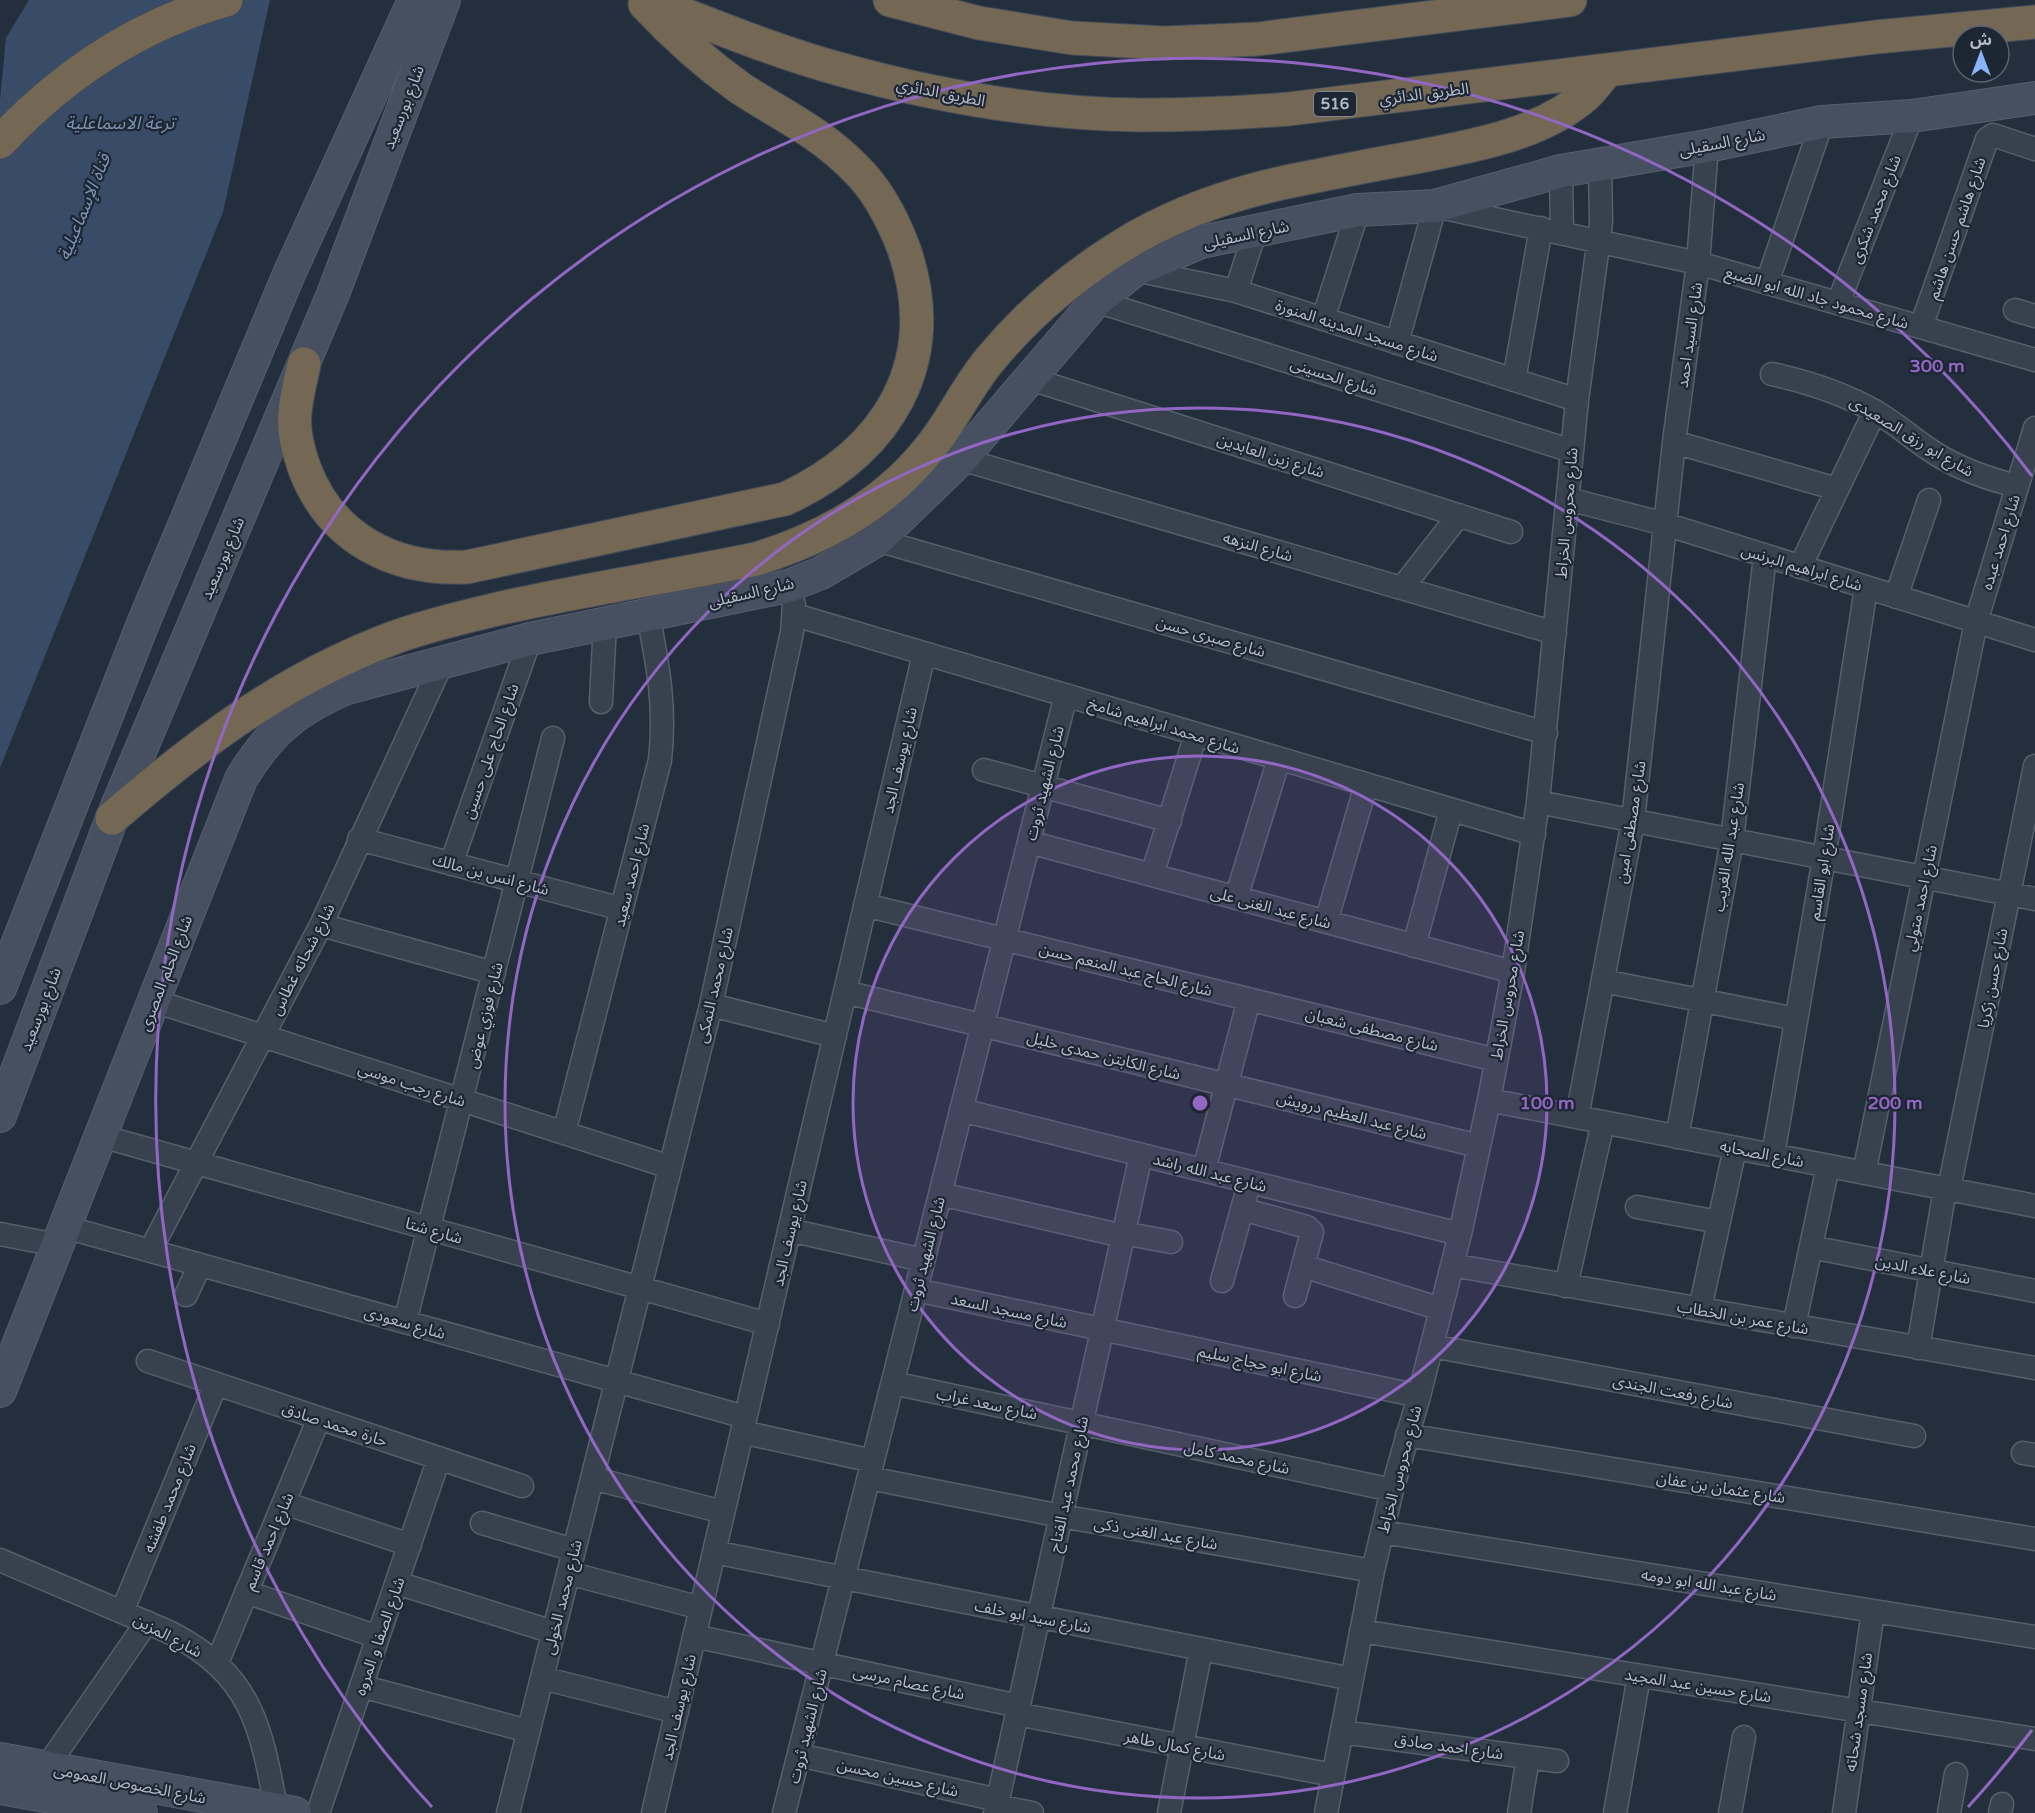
<svg xmlns="http://www.w3.org/2000/svg" width="2035" height="1813" font-family="'Varela Round','Noto Sans Arabic',sans-serif">
  <style>
    .water { fill: #394c67 }
    .lines { fill: none; stroke-linecap: round; stroke-linejoin: round }
    .street-casing { stroke: #565f6c; stroke-width: 25 }
    .secondary-casing { stroke: #565f6c; stroke-width: 34 }
    .highway-casing { stroke: #434c59; stroke-width: 35 }
    .street { stroke: #38414e; stroke-width: 22 }
    .secondary { stroke: #465061; stroke-width: 32 }
    .highway { stroke: #746855; stroke-width: 33 }
    .ring { fill: none; stroke: #9266c3; stroke-width: 3 }
    .labels { text-anchor: middle; stroke-width: 4.5; stroke-linejoin: round; paint-order: stroke }
    .shield { fill: #1d2633; stroke: #878f9c; stroke-width: 1.5 }
    .shield-label { font-size: 15px; font-weight: bold; fill: #b4bcc9 }
    .street-label { font-size: 16px; fill: #b4bcc9; stroke: #1d2633 }
    .water-label { font-size: 18px; font-style: italic; fill: #7c92b1; stroke: #1d2633 }
    .centre { fill: #9266c3; stroke: #1d2633; stroke-width: 3 }
    .ring-label { font-size: 18px; text-anchor: middle; font-weight: bold; fill: #9266c3; stroke: #1d2633; stroke-width: 4.5; stroke-linejoin: round; paint-order: stroke }
  </style>
  <rect width="100%" height="100%" fill="#242f3e"/>
  <path class="water" d="M29 0H270L223 212 0 768V100L6 38Z"/>
  <g class="lines">
    <defs>
      <path id="street" d="M1561 171 1562 232
        M1135 270 1236 291 1577 400
        M1767 283 1822 122
        M1236 291 1255 232
        M1096 301 1572 451
        M1838 303 1912 116
        M2015 310 2035 316
        M1323 319 1358 210
        M1921 327 1987 139 1993 135 2035 149
        M1397 343 1435 206 1698 263 2035 360
        M1772 374C1808 382 1843 393 1876 412 1897 424 1915 441 1936 454 1962 470 1988 479 2017 486
        M1031 379 1511 532
        M1514 380 1541 228
        M1674 442 1837 489
        M961 459 1555 633
        M1568 499 1665 524 2035 640
        M877 540 1546 733
        M1800 567 1875 411
        M1402 588 1459 515
        M1896 597 1929 500
        M795 615 1534 834
        M601 702 605 623
        M984 770 1170 821
        M1538 802 2035 899
        M359 839 622 909
        M1029 842 1513 972
        M451 864 530 639
        M1152 875 1196 734
        M1236 898 1279 759
        M865 905 1496 1060
        M1326 922 1366 785
        M321 925 494 973
        M1414 946 1451 810
        M1603 981 1796 1019
        M845 992 1479 1146
        M154 1001 670 1167
        M711 1005 835 1036
        M1489 1100 2035 1206
        M961 1110 1460 1234
        M1577 1117 1633 821 1674 442 1698 263 1707 146
        M564 1133 660 760C666 706 658 666 648 614
        M101 1136 768 1324
        M1677 1137 1732 840 1765 556
        M1773 1155 1824 858 1866 588
        M1204 1170 1249 999
        M1864 1173 1976 622 2035 428
        M1949 1189 2035 766
        M940 1194 1123 1236
        M1637 1207 1719 1222
        M1242 1209 1307 1227 1312 1232 1295 1296
        M65 1227 745 1417
        M789 1230 923 1260
        M1123 1233 1171 1242
        M0 1234 57 1245
        M1811 1247 2035 1291
        M150 1251 321 925 442 663
        M1452 1265 2035 1368
        M1303 1266 1441 1309
        M1222 1281 1246 1195
        M1566 1286 1603 1122
        M916 1290 1419 1396
        M186 1295 200 1265
        M1700 1309 1735 1148
        M405 1322 553 738
        M1794 1326 1828 1166
        M1432 1346 1914 1436
        M1918 1348 1945 1189
        M148 1361 522 1486
        M893 1383 1392 1490
        M742 1432 873 1461
        M1407 1435 2035 1539
        M2023 1453 2035 1455
        M592 1478 723 1512
        M869 1478 1061 1516 1373 1571
        M284 1503 410 1545
        M482 1523 574 1550
        M1382 1532 2035 1637
        M714 1552 1352 1679
        M0 1560 169 1632C253 1675 261 1727 277 1813
        M568 1573 701 1608
        M397 1583 553 1632
        M246 1592 378 1637
        M122 1612 216 1384
        M1361 1631 2035 1739
        M694 1636 1019 1706
        M217 1663 319 1418
        M542 1678 677 1712
        M361 1686 528 1731
        M1017 1714 1333 1775
        M1342 1732 1557 1761
        M799 1755 998 1800
        M46 1768 147 1622
        M996 1806 1032 1813
        M318 1813 439 1458
        M508 1813 711 1005 792 632 794 605 788 586
        M653 1813 924 654
        M784 1813 1066 695
        M995 1813 1141 1155
        M1169 1813 1201 1649
        M1326 1813 1373 1571 1392 1490 1419 1396 1460 1234 1489 1100 1513 972 1538 802 1577 400 1601 223 1600 163
        M1519 1813 1528 1757
        M1615 1813 1639 1676
        M1730 1813 1744 1737
        M1844 1813 1873 1611
        M1949 1813 1956 1774
        M2000 1813 2002 1804"/>
      <path id="secondary" d="M0 988 142 626 289 274 414 0
        M0 1116 112 818 333 294 444 0
        M0 1391 241 779C270 731 296 710 347 688L530 639 788 586 821 573 877 540 961 459 1096 301 1135 270 1201 242 1358 210 1435 206 1561 171 1707 146 1822 122 1912 116 2035 98
        M0 1759 295 1813
        M0 1788 141 1813"/>
      <path id="highway" d="M646 0C710 24 773 51 839 69 936 96 1038 114 1139 115 1189 115 1239 113 1289 109L1876 37 2035 22
        M890 0 979 23 1072 38 1165 43 1258 39 1570 0
        M0 142C62 76 138 25 226 0
        M304 364C301 380 296 397 295 413 293 431 298 450 304 467 330 538 394 571 467 567L785 499C888 451 943 363 904 249 893 220 878 190 855 168 820 132 781 115 740 88 705 63 674 35 645 4
        M112 818C200 742 284 679 393 638 425 626 460 618 493 610 580 590 669 577 756 559 825 538 888 503 933 444 955 416 969 383 993 356 1034 307 1083 268 1138 236 1187 209 1241 191 1296 180 1336 172 1376 164 1416 157 1473 146 1543 134 1587 94 1594 87 1600 78 1607 71"/>
    </defs>
    <use href="#street" class="street-casing"/>
    <use href="#secondary" class="secondary-casing"/>
    <use href="#highway" class="highway-casing"/>
    <use href="#street" class="street"/>
    <use href="#secondary" class="secondary"/>
    <use href="#highway" class="highway"/>
  </g>
  <circle cx="1200" cy="1103" r="347" fill="#9266c3" fill-opacity=".12"/>
  <g class="ring">
    <circle cx="1200" cy="1103" r="347"/>
    <circle cx="1200" cy="1103" r="695"/>
    <path d="M2032 1730A1042 1042 0 0 1 1968 1807M432 1807A1042 1042 0 1 1 2032 476"/>
  </g>
  <g class="labels">
    <rect class="shield" x="1314" y="92" width="42" height="24" rx="4.5"/>
    <g class="shield-label">
      <text x="1335" y="109">516</text>
    </g>
    <g class="street-label">
      <text transform="translate(941 92) rotate(11)" y="6">الطريق الدائري</text>
      <text transform="translate(1424 93) rotate(-7)" y="6">الطريق الدائري</text>
      <text transform="translate(403 107) rotate(-69)" y="6">شارع بورسعيد</text>
      <text transform="translate(1722 142) rotate(-11)" y="6">شارع السقيلى</text>
      <text transform="translate(1875 209) rotate(-69)" y="6">شارع محمد شكرى</text>
      <text transform="translate(1956 228) rotate(-71)" y="6">شارع هاشم حسن هاشم</text>
      <text transform="translate(1246 234) rotate(-12)" y="6">شارع السقيلى</text>
      <text transform="translate(1817 297) rotate(16)" y="6">شارع محمود جاد الله ابو الضبع</text>
      <text transform="translate(1357 330) rotate(18)" y="6">شارع مسجد المدينه المنورة</text>
      <text transform="translate(1689 335) rotate(-82)" y="6">شارع السيد احمد</text>
      <text transform="translate(1334 376) rotate(18)" y="6">شارع الحسينى</text>
      <text transform="translate(1912 436) rotate(31)" y="6">شارع ابو رزق الصعيدى</text>
      <text transform="translate(1271 455) rotate(18)" y="6">شارع زين العابدين</text>
      <text transform="translate(1566 513) rotate(-85)" y="6">شارع محروس الخراط</text>
      <text transform="translate(2000 542) rotate(-73)" y="6">شارع احمد عبده</text>
      <text transform="translate(1258 546) rotate(16)" y="6">شارع النزهه</text>
      <text transform="translate(222 558) rotate(-67)" y="6">شارع بورسعيد</text>
      <text transform="translate(1802 567) rotate(17)" y="6">شارع ابراهيم البرنس</text>
      <text transform="translate(751 592) rotate(-13)" y="6">شارع السقيلى</text>
      <text transform="translate(1211 636) rotate(16)" y="6">شارع صبرى حسن</text>
      <text transform="translate(1164 725) rotate(17)" y="6">شارع محمد ابراهيم شامخ</text>
      <text transform="translate(490 751) rotate(-71)" y="6">شارع الحاج على حسين</text>
      <text transform="translate(899 760) rotate(-77)" y="6">شارع يوسف الجد</text>
      <text transform="translate(1044 783) rotate(-76)" y="6">شارع الشهيد ثروت</text>
      <text transform="translate(1630 822) rotate(-81)" y="6">شارع مصطفى امين</text>
      <text transform="translate(1728 847) rotate(-81)" y="6">شارع عبد الله الغريب</text>
      <text transform="translate(1821 872) rotate(-81)" y="6">شارع ابو القاسم</text>
      <text transform="translate(491 874) rotate(15)" y="6">شارع انس بن مالك</text>
      <text transform="translate(631 875) rotate(-76)" y="6">شارع احمد سعيد</text>
      <text transform="translate(1920 898) rotate(-78)" y="6">شارع احمد متولي</text>
      <text transform="translate(1271 907) rotate(15)" y="6">شارع عبد الغنى على</text>
      <text transform="translate(302 959) rotate(-63)" y="6">شارع شحاته غطاس</text>
      <text transform="translate(1126 969) rotate(14)" y="6">شارع الحاج عبد المنعم حسن</text>
      <text transform="translate(165 973) rotate(-69)" y="6">شارع الحلم المصرى</text>
      <text transform="translate(1992 978) rotate(-79)" y="6">شارع حسن زكريا</text>
      <text transform="translate(714 985) rotate(-77)" y="6">شارع محمد النمكى</text>
      <text transform="translate(1507 995) rotate(-80)" y="6">شارع محروس الخراط</text>
      <text transform="translate(40 1009) rotate(-69)" y="6">شارع بورسعيد</text>
      <text transform="translate(484 1015) rotate(-76)" y="6">شارع فوزي عوض</text>
      <text transform="translate(1372 1029) rotate(14)" y="6">شارع مصطفى شعبان</text>
      <text transform="translate(1104 1055) rotate(14)" y="6">شارع الكابتن حمدى خليل</text>
      <text transform="translate(412 1084) rotate(18)" y="6">شارع رجب موسي</text>
      <text transform="translate(1352 1115) rotate(14)" y="6">شارع عبد العظيم درويش</text>
      <text transform="translate(1762 1153) rotate(11)" y="6">شارع الصحابه</text>
      <text transform="translate(1210 1172) rotate(14)" y="6">شارع عبد الله راشد</text>
      <text transform="translate(434 1230) rotate(16)" y="6">شارع شتا</text>
      <text transform="translate(789 1233) rotate(-77)" y="6">شارع يوسف الجد</text>
      <text transform="translate(925 1254) rotate(-76)" y="6">شارع الشهيد ثروت</text>
      <text transform="translate(1923 1269) rotate(11)" y="6">شارع علاء الدين</text>
      <text transform="translate(1009 1310) rotate(12)" y="6">شارع مسجد السعد</text>
      <text transform="translate(1743 1317) rotate(10)" y="6">شارع عمر بن الخطاب</text>
      <text transform="translate(405 1322) rotate(16)" y="6">شارع سعودى</text>
      <text transform="translate(1260 1363) rotate(12)" y="6">شارع ابو حجاج سليم</text>
      <text transform="translate(1673 1391) rotate(11)" y="6">شارع رفعت الجندى</text>
      <text transform="translate(987 1403) rotate(12)" y="6">شارع سعد غراب</text>
      <text transform="translate(335 1424) rotate(18)" y="6">حارة محمد صادق</text>
      <text transform="translate(1237 1457) rotate(12)" y="6">شارع محمد كامل</text>
      <text transform="translate(1399 1469) rotate(-75)" y="6">شارع محروس الخراط</text>
      <text transform="translate(1068 1484) rotate(-78)" y="6">شارع محمد عبد الفتاح</text>
      <text transform="translate(1721 1487) rotate(9)" y="6">شارع عثمان بن عفان</text>
      <text transform="translate(169 1498) rotate(-68)" y="6">شارع محمد طفشه</text>
      <text transform="translate(1156 1533) rotate(10)" y="6">شارع عبد الغنى ذكى</text>
      <text transform="translate(268 1541) rotate(-67)" y="6">شارع احمد قاسم</text>
      <text transform="translate(1709 1584) rotate(9)" y="6">شارع عبد الله ابو دومه</text>
      <text transform="translate(562 1597) rotate(-76)" y="6">شارع محمد الخولى</text>
      <text transform="translate(1033 1616) rotate(11)" y="6">شارع سيد ابو خلف</text>
      <text transform="translate(168 1635) rotate(28)" y="6">شارع المزين</text>
      <text transform="translate(379 1636) rotate(-71)" y="6">شارع الصفا و المروه</text>
      <text transform="translate(909 1682) rotate(12)" y="6">شارع عصام مرسى</text>
      <text transform="translate(1698 1685) rotate(9)" y="6">شارع حسين عبد المجيد</text>
      <text transform="translate(678 1707) rotate(-77)" y="6">شارع يوسف الجد</text>
      <text transform="translate(1858 1712) rotate(-82)" y="6">شارع مسجد شحاته</text>
      <text transform="translate(807 1726) rotate(-76)" y="6">شارع الشهيد ثروت</text>
      <text transform="translate(1175 1745) rotate(11)" y="6">شارع كمال طاهر</text>
      <text transform="translate(1449 1746) rotate(8)" y="6">شارع احمد صادق</text>
      <text transform="translate(898 1777) rotate(13)" y="6">شارع حسين محسن</text>
      <text transform="translate(130 1783) rotate(11)" y="6">شارع الخصوص العمومى</text>
    </g>
    <g class="water-label">
      <text x="120" y="129">ترعة الاسماعلية</text>
      <text transform="translate(84 207) rotate(-68)" y="6">قناة الإسماعيلية</text>
    </g>
  </g>
  <circle cx="1200" cy="1103" r="9" class="centre"/>
  <g class="ring-label">
    <text x="1937" y="372">300 m</text>
    <text x="1547" y="1109">100 m</text>
    <text x="1895" y="1109">200 m</text>
  </g>
  <g transform="translate(1981 54)"><circle r="28" fill="#1d2633" stroke="#59626f" stroke-width="1.5"/>
  <path d="M0-4.5L10 22L0 15L-10 22Z" fill="#8ab4f8"/>
  <text y="-9" font-size="16" font-weight="bold" text-anchor="middle" fill="#b4bcc9">ش</text>
  </g>
</svg>
